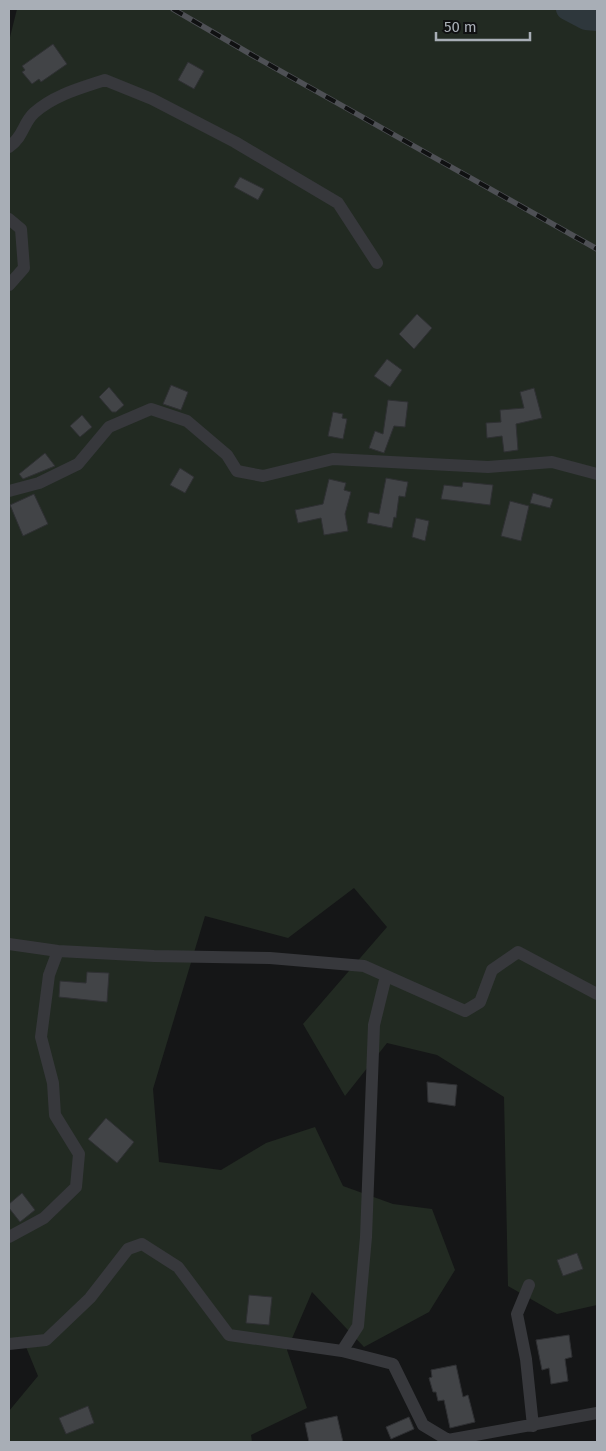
<svg xmlns="http://www.w3.org/2000/svg" width="606" height="1451" font-family="'Fira Sans',sans-serif">
  <style>
    .green { fill: #222a22 }
    .lines { fill: none; stroke-linecap: round; stroke-linejoin: round }
    .river { stroke: #2e373c; stroke-width: 22 }
    .building { fill: #424447; stroke: #2f3033 }
    .minor { stroke: #37383c; stroke-width: 12 }
    .rail-casing { stroke: #4e5055; stroke-width: 5.5 }
    .rail { stroke: #101112; stroke-width: 4; stroke-dasharray: 11; stroke-linecap: butt }
  </style>
  <rect width="100%" height="100%" fill="#151617"/>
  <path class="green" d="M17 9H597V1305L557 1314 508 1286 504 1097 437 1055 387 1043 345 1096 303 1024 387 927 354 888 288 938 205 916 153 1089 159 1162 221 1170 266 1143 315 1127 343 1186 393 1204 432 1209 455 1270 429 1312 364 1347 312 1292 287 1350 307 1408 251 1435 252 1442H9V1411L38 1376 24 1342 9 1341V41Z"/>
  <g class="lines">
    <path class="river" d="M567 9 586 19 597 20"/>
  </g>
  <path class="building" d="M53 44 67 64 41 82 39 79 32 84 22 72 25 70 22 66Z
    M188 62 204 71 194 89 178 80Z
    M240 177 264 189 258 200 234 187Z
    M417 314 432 328 414 349 399 334Z
    M387 359 402 370 390 387 374 376Z
    M171 385 188 392 181 410 163 404Z
    M109 387 124 405 116 412H112L99 397Z
    M534 388 542 418 516 424 518 450 504 452 502 436 487 438 486 423 501 422 500 410 524 408 520 392Z
    M388 400 408 402 405 427 394 426 384 453 369 448 375 431 383 434Z
    M333 412 343 414 342 418 347 419 343 439 328 436Z
    M82 415 92 427 80 437 70 426Z
    M45 453 55 466 23 479 19 474Z
    M180 468 194 477 185 493 170 485Z
    M386 478 408 482 405 497 399 496 396 518 394 517 392 528 367 523 369 512 379 514Z
    M329 479 346 483 344 490 351 492 345 514 348 531 324 535 321 518 298 523 295 510 323 504Z
    M463 482 493 485 490 505 441 499 444 485 462 487Z
    M533 493 553 499 550 508 530 503Z
    M34 494 48 524 23 536 10 505Z
    M510 501 529 506 521 541 501 536Z
    M416 518 429 521 425 541 412 537Z
    M87 972 109 973 107 1002 59 997 60 981 86 983Z
    M427 1082 457 1085 455 1106 428 1102Z
    M106 1118 134 1142 117 1163 88 1139Z
    M22 1193 35 1210 20 1222 9 1208V1204Z
    M577 1253 583 1269 563 1276 557 1260Z
    M249 1295 272 1297 269 1325 246 1323Z
    M569 1335 572 1357 565 1359 568 1381 551 1384 549 1368 542 1370 536 1340Z
    M456 1365 463 1397 468 1395 475 1422 450 1428 444 1400 438 1401 436 1392H433L429 1378 432 1377 431 1370Z
    M88 1406 94 1423 66 1434 59 1418Z
    M337 1416 343 1442H309L305 1423Z
    M409 1417 414 1429 391 1439 386 1427Z"/>
  <g class="lines">
    <path class="minor" d="M9 147C24 136 23 123 34 113 54 95 81 88 105 80L152 99 235 142 338 203 377 263
      M9 219 21 229 24 268 9 285
      M9 491 39 483 78 464 109 427 151 409 187 421 227 455 237 471 263 476 333 459 488 467 552 462 597 474
      M9 944 58 951 154 956 270 958 364 966 465 1011 480 1002 492 970 518 952 597 994
      M9 1237 44 1218 76 1187 79 1154 55 1115 53 1083 41 1037 49 975 58 951
      M529 1285 517 1314 526 1359 533 1426
      M9 1344 46 1340 90 1298 128 1249 142 1244 178 1267 229 1335 342 1351 393 1364 423 1425 448 1440 597 1413
      M342 1351 358 1326 366 1237 374 1025 386 976"/>
    <defs>
      <path id="rail" d="M173 9 252 55 597 249"/>
    </defs>
    <use href="#rail" class="rail-casing"/>
    <use href="#rail" class="rail"/>
  </g>
  <rect width="606" height="1451" fill="none" stroke="#a8aeb6" stroke-width="20"/>
  <path d="M436 32v8h94v-8" fill="none" stroke="#a8aeb6" stroke-width="2.5"/>
  <text x="444" y="32" font-size="15" fill="#a8aeb6" stroke="#101112" stroke-width="4" paint-order="stroke">50 m</text>
</svg>
